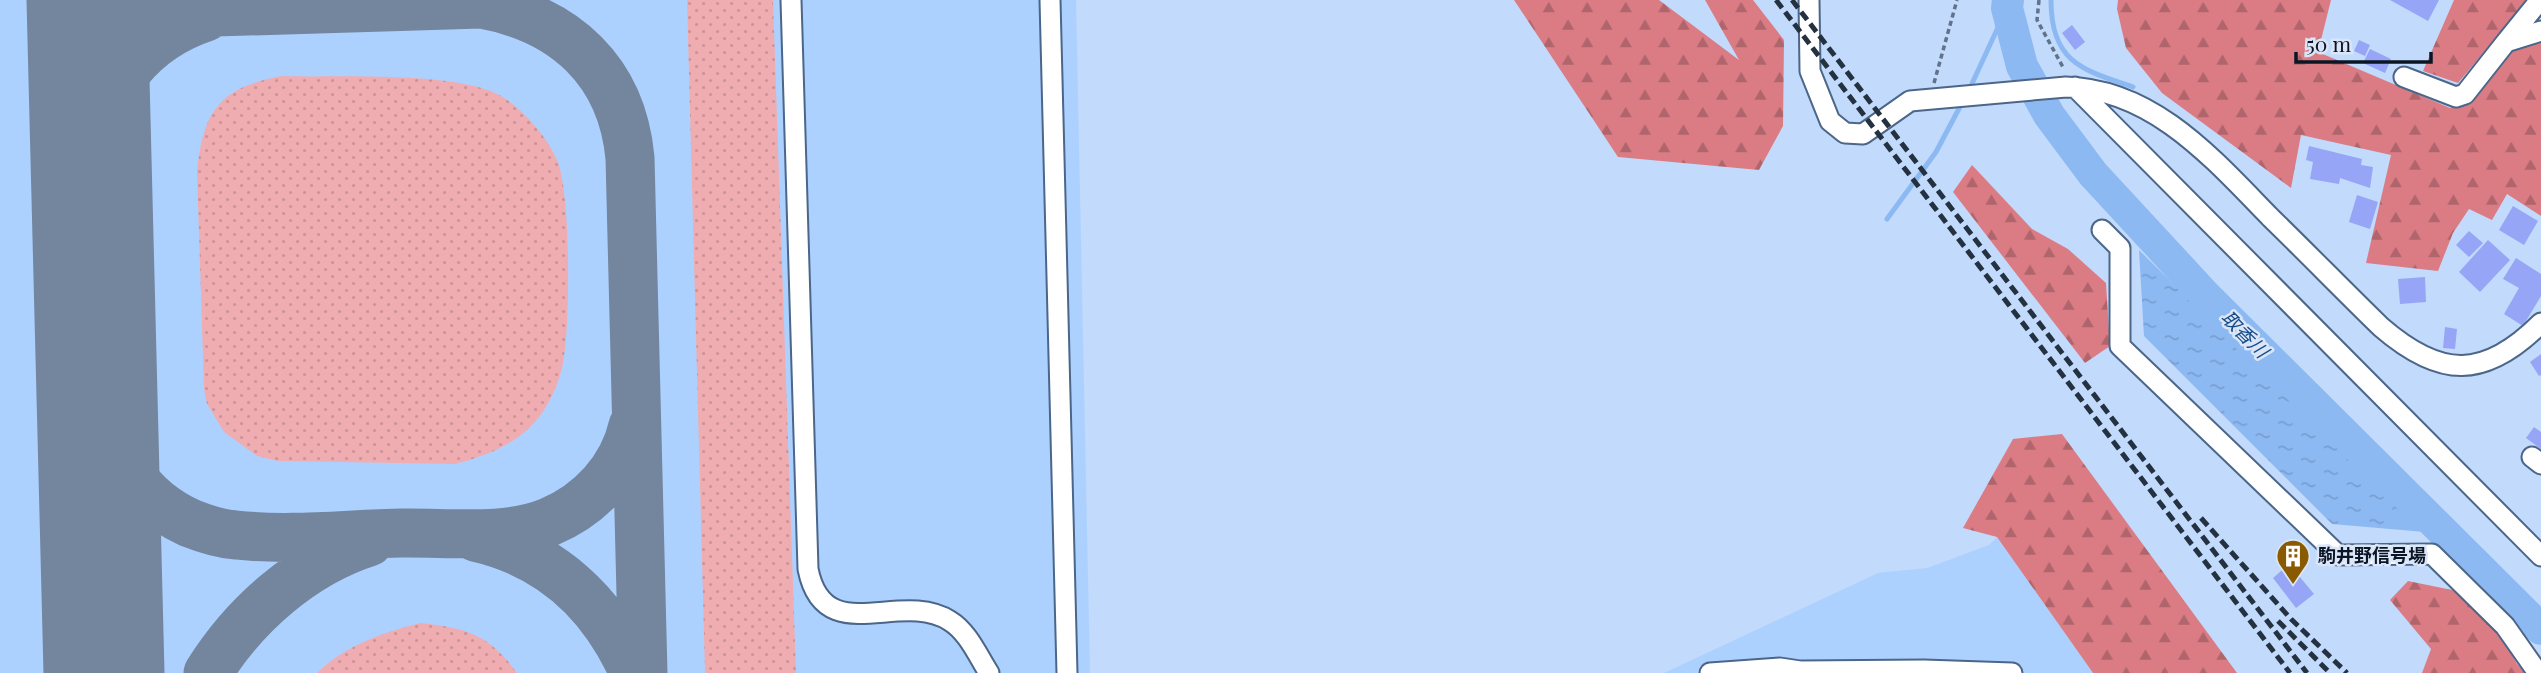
<svg xmlns="http://www.w3.org/2000/svg" width="2541" height="673" font-family="'Playfair Display','Noto Sans JP',serif">
  <style>
    .built { fill: #add1ff }
    .grass { fill: url(#grass-dots) }
    .forest { fill: url(#forest-firs) }
    .water { fill: url(#water-ripples) }
    .lines { fill: none; stroke-linecap: round; stroke-linejoin: round }
    .stream { stroke: #8db9f2; stroke-width: 5 }
    .river { stroke: #8db9f2; stroke-width: 32 }
    .taxiway { stroke: #73869e; stroke-width: 49 }
    .runway { stroke: #73869e; stroke-width: 121 }
    .building { fill: #96a5f6 }
    .minor-casing { stroke: #4b6689; stroke-width: 23 }
    .path { stroke: #61738a; stroke-width: 3.5; stroke-dasharray: 5 3.5; stroke-linecap: butt }
    .minor { stroke: #fff; stroke-width: 19 }
    .rail { stroke: #243141; stroke-width: 5; stroke-dasharray: 10 5; stroke-linecap: butt }
    .labels { text-anchor: middle; stroke-width: 5; stroke-linejoin: round; paint-order: stroke }
    .poi-label { font-size: 18px; font-weight: bold; fill: #0b1624; stroke: #dae6f7; text-anchor: start }
    .water-label { font-size: 19px; font-style: italic; fill: #144b89; stroke: #dae6f7 }
  </style>
  <defs>
    <pattern id="grass-dots" width="8" height="8" patternUnits="userSpaceOnUse" patternTransform="scale(1.75)"><rect width="8" height="8" fill="#efadb1"/><path d="M2 2h.1M6 6h.1" fill="none" stroke="#cc9498" stroke-width="1.8" stroke-linecap="round"/></pattern>
    <pattern id="forest-firs" width="22" height="20" patternUnits="userSpaceOnUse" patternTransform="scale(1.75)"><rect width="22" height="20" fill="#db7c84"/><path d="M5 1l3.5 6h-7zM16 11l3.5 6h-7z" fill="#b0656c"/></pattern>
    <pattern id="water-ripples" width="26" height="14" patternUnits="userSpaceOnUse" patternTransform="scale(1.75)"><rect width="26" height="14" fill="#8db9f2"/><path d="M2 4q2-2 4 0t4 0M15 11q2-2 4 0t4 0" fill="none" stroke="#789ecf"/></pattern>
  </defs>
  <rect width="100%" height="100%" fill="#c2dafb"/>
  <path class="built" d="M0 0H1076L1090 673H0Z
    M1997 537 2093 673H1664L1878 573 1927 568 1989 545Z"/>
  <path class="grass" d="M687 0H773L796 673H705Z
    M281 76C335 78 465 70 506 99 527 114 547 137 557 160 571 191 570 320 564 356 562 375 554 394 544 410 523 442 490 455 455 464L278 461 257 456 224 432 207 404 204 389 197 172C203 111 219 88 281 76Z
    M420 623C466 628 489 634 517 673H317C346 645 382 633 420 623Z"/>
  <path class="forest" d="M1514 0H1659L1739 60 1705 0H1753L1784 40 1783 126 1759 170 1618 157Z
    M2118 0H2331L2318 52 2450 108 2466 104 2511 51 2541 40V216L2507 194 2492 220 2469 209 2453 233 2438 271 2366 263 2391 155 2301 135 2291 188 2162 93 2126 48 2117 9Z
    M2454 0H2528L2458 83 2423 71Z
    M1972 165 2032 229 2068 249 2106 283 2110 346 2085 363 1953 192Z
    M2062 434 2237 673H2093L1997 537 1963 528 2013 439Z
    M2408 581 2457 591 2499 631 2517 664 2526 673H2422L2431 649 2390 600Z"/>
  <path class="water" d="M2139 250 2425 532 2332 524 2144 336Z"/>
  <g class="lines">
    <path class="stream" d="M2051 0C2051 62 2082 70 2133 87
      M1969 90 2007 8
      M1887 219 1936 152 1963 101"/>
    <path class="river" d="M2008 0 2007 8 2022 66 2049 115 2093 174 2205 295 2541 629"/>
    <path class="taxiway" d="M87 16 481 4C565 19 622 71 630 158L643 673
      M91 154C103 88 142 38 206 17
      M97 395C109 450 136 499 190 523 205 529 221 534 236 535 290 541 347 534 401 533 448 532 505 540 549 522 590 505 623 470 633 426
      M475 537C551 554 603 603 634 673
      M208 673C245 614 303 563 369 542"/>
    <path class="runway" d="M87 0 104 673"/>
  </g>
  <path class="building" d="M2390 0H2439L2428 21Z
    M2072 25 2085 42 2075 50 2062 33Z
    M2359 40 2370 45 2365 56 2354 51Z
    M2370 49 2391 59 2385 73 2363 63Z
    M2309 146 2362 159 2361 165 2373 167 2370 188 2340 178 2339 184 2310 179 2313 162 2306 160Z
    M2357 195 2378 202 2370 229 2349 222Z
    M2513 206 2538 221 2524 245 2499 230Z
    M2469 231 2483 243 2469 257 2456 245Z
    M2488 240 2510 260 2480 292 2459 272Z
    M2516 258 2541 274V296L2523 326 2504 314 2519 288 2503 279Z
    M2425 277 2426 302 2400 304 2398 279Z
    M2445 327 2457 329 2455 349 2443 348Z
    M2541 354V375L2539 376 2530 362Z
    M2534 427 2541 432V449L2526 438Z
    M2289 564 2314 594 2296 608 2273 578Z"/>
  <g class="lines">
    <defs>
      <path id="minor" d="M791 0 808 569C824 650 900 589 950 621 968 632 978 656 989 673
        M1050 0 1067 673
        M1809 0 1810 71 1830 121 1845 133 1863 134 1910 101 2066 87C2154 89 2214 160 2271 218 2308 254 2344 291 2381 327 2440 378 2484 380 2541 323
        M2506 42 2540 0
        M2404 77 2456 97 2465 94 2506 42 2541 31
        M2075 87 2541 556
        M2102 230 2120 248V346L2338 555 2432 554 2505 626 2538 673
        M2532 457 2541 464
        M1710 673 1780 668 1800 671 1924 670 2012 673"/>
    </defs>
    <use href="#minor" class="minor-casing"/>
    <path class="path" d="M2039 0 2037 20 2064 69
      M1934 83 1957 0"/>
    <use href="#minor" class="minor"/>
    <path class="rail" d="M1776 0 2290 673
      M1792 0 2307 673
      M2201 518 2291 619 2347 673
      M2278 621 2330 673"/>
  </g>
  <defs>
    <symbol id="building-pin" viewBox="-11 -11 22 30"><path d="M0 17L-7.5 6A9.5 9.5 0 1 1 7.5 6Z" fill="#895a00" stroke="#dae6f7"/><path d="M-4-6H4V6H1V3H-1V6H-4ZM-2.5-4.3h1.7v1.8h-1.7ZM.8-4.3h1.7v1.8H.8ZM-2.5-1h1.7V.8h-1.7ZM.8-1h1.7V.8H.8Z" fill="#fff"/></symbol>
  </defs>
  <g fill-rule="evenodd">
    <use href="#building-pin" x="2274" y="537" width="38" height="52"/>
  </g>
  <g class="labels">
    <g class="poi-label">
      <text x="2318" y="562">駒井野信号場</text>
    </g>
    <g class="water-label">
      <text transform="translate(2245 334) rotate(45)" y="7">取香川</text>
    </g>
  </g>
  <path d="M2296 52v10h135v-10" fill="none" stroke="#0b1624" stroke-width="3.5"/>
  <text x="2306" y="52" font-size="21" fill="#0b1624" stroke="#dae6f7" stroke-width="5" paint-order="stroke">50 m</text>
</svg>
